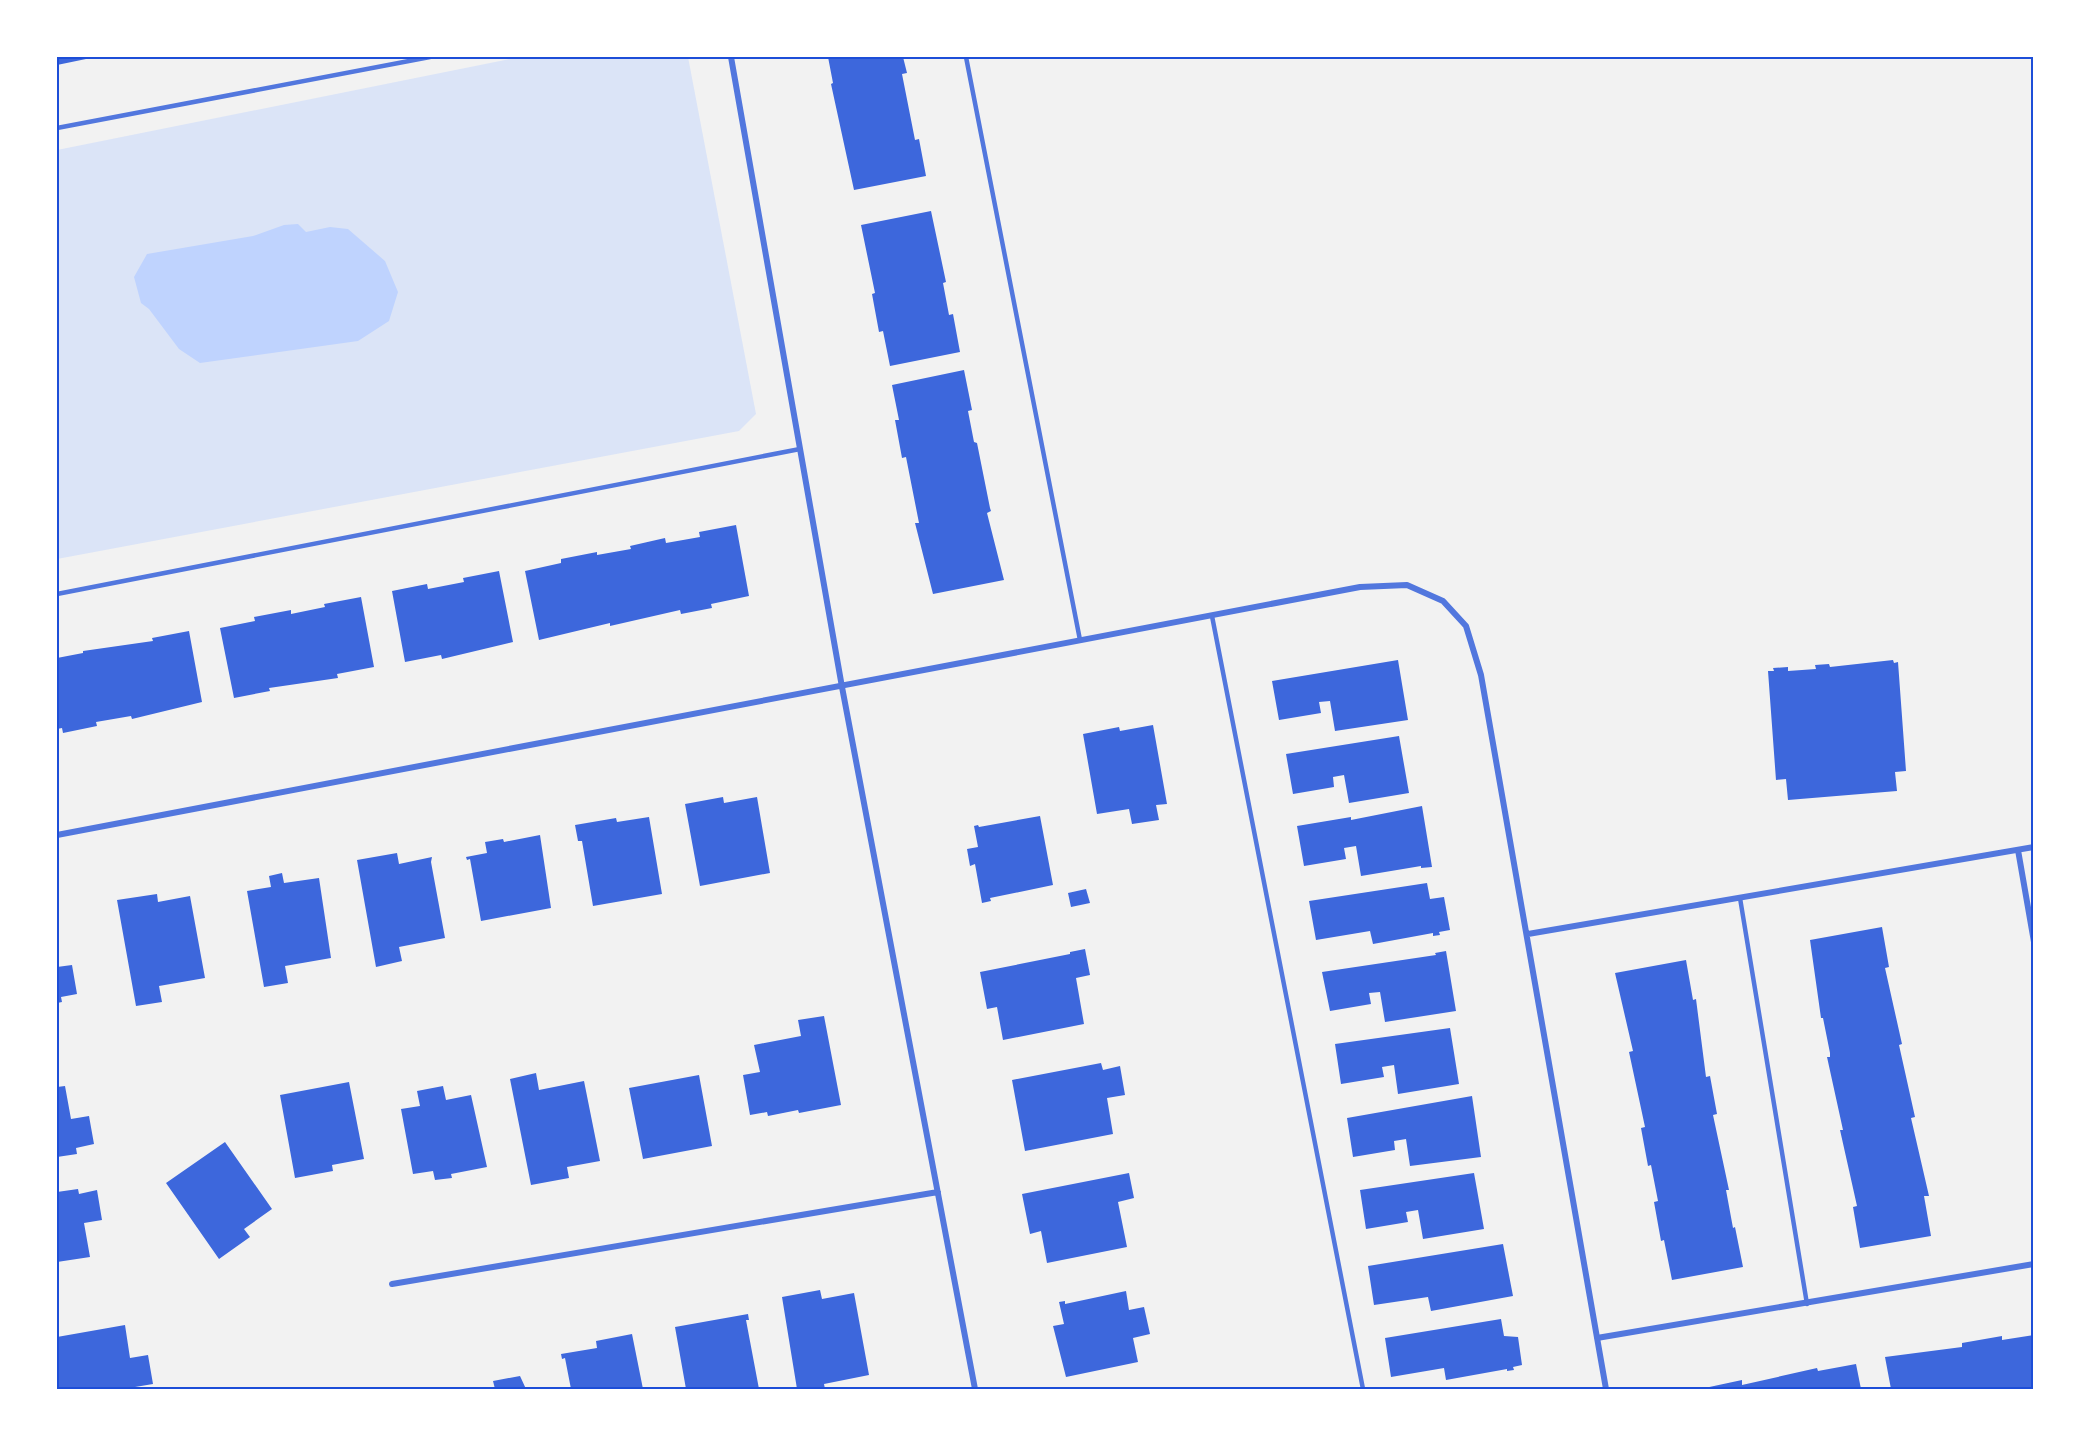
<svg xmlns="http://www.w3.org/2000/svg" width="2091" height="1446" font-family="'Source Sans 3',sans-serif">
  <style>
    .green { fill: #dbe4f7 }
    .water { fill: #bfd3fe }
    .building { fill: #3d67dc }
    .lines { fill: none; stroke-linecap: round; stroke-linejoin: round }
    .service { stroke: #5277de; stroke-width: 4.5 }
    .minor { stroke: #5277de; stroke-width: 6 }
    .neatline { fill: none; stroke: #1d4ed8; stroke-width: 2 }
  </style>
  <rect width="100%" height="100%" fill="#f2f2f2"/>
  <path class="green" d="M520 57H688L756 414 739 431 57 559V150Z"/>
  <path class="water" d="M298 224 306 232 330 227 348 229 385 261 398 292 389 321 358 341 200 363 179 349 149 309 141 303 134 277 147 254 253 236 284 225Z"/>
  <path class="building" d="M57 57H85L86 59 57 65Z
    M828 57H903L907 73 902 74 915 140 919 139 926 176 854 190 831 84 833 83Z
    M931 211 946 282 943 283 949 315 953 314 960 352 890 366 883 331 879 332 872 294 875 293 861 225Z
    M964 370 972 410 968 411 974 442 977 443 990 508 991 511 987 513 1004 580 933 594 915 523H919L906 457 902 458 895 420H899L892 385Z
    M736 525 749 596 711 604 712 608 681 614 680 610 610 626V623L539 640 525 571 561 563V559L597 552V555L631 549 630 546 665 538 666 543 700 537 699 532Z
    M499 571 513 642 442 659 441 655 405 662 392 591 427 584 428 589 464 582 463 578Z
    M361 597 374 667 337 674 338 678 269 688 270 691 234 698 220 628 255 621 254 617 291 610V614L325 607 324 604Z
    M189 631 202 702 132 719 131 716 96 722 97 726 63 733 62 728 57 729V658L83 653V651L153 641 152 638Z
    M1398 660 1408 720 1335 731 1330 701 1319 702 1321 713 1279 720 1272 681Z
    M1893 660 1894 663 1898 662 1906 771 1895 772 1897 791 1788 800 1786 779 1776 780 1768 671H1774L1773 668 1788 667V671L1816 669 1815 665 1829 664 1830 667Z
    M1153 725 1167 804 1156 805 1159 820 1132 824 1129 809 1097 814 1083 734 1119 727 1120 731Z
    M1399 736 1409 793 1349 803 1344 775 1333 777 1334 787 1293 794 1286 754Z
    M723 797 724 803 757 797 770 873 700 886 685 804Z
    M1422 806 1432 867 1421 868V866L1361 876 1356 846 1344 848 1346 859 1304 866 1297 826 1351 817V820Z
    M1040 816 1053 885 990 898 991 901 982 903 975 864 970 866 967 849 978 847 974 826 978 825 979 827Z
    M649 817 662 894 593 906 582 841H578L575 825 616 818 617 822Z
    M540 835 551 908 481 921 470 859 467 860 466 857 487 853 485 842 503 839 504 842Z
    M397 853 399 864 432 857 431 862 445 938 399 947 402 961 376 967 357 860Z
    M282 873 284 883 319 878 331 958 285 966 288 983 264 987 247 891 271 887 269 876Z
    M1427 883 1430 899 1444 897 1450 930 1439 932 1440 935 1433 936V933L1373 944 1370 931 1316 940 1309 901Z
    M1086 889 1090 903 1071 907 1068 893Z
    M157 894 158 902 190 896 205 978 159 986 162 1002 136 1006 117 900Z
    M1882 927 1889 967 1885 968 1902 1044 1899 1045 1915 1117 1911 1118 1929 1196H1924L1931 1236 1860 1248 1853 1207 1857 1206 1840 1130H1843L1827 1057H1830V1053L1823 1018H1821L1810 940Z
    M1085 949 1090 975 1076 978 1084 1024 1003 1040 997 1007 987 1009 980 972 1070 954V952Z
    M1446 951 1456 1011 1385 1022 1380 992 1369 993 1371 1004 1330 1011 1322 972 1436 955 1435 953Z
    M1686 960 1693 1000 1696 999 1706 1077 1710 1076 1717 1114 1713 1115 1729 1190H1726L1733 1228 1735 1227 1743 1267 1672 1280 1664 1240 1661 1241 1654 1202 1658 1201 1651 1165 1648 1166 1641 1128 1645 1127 1629 1052 1633 1051 1615 973Z
    M72 965 77 994 61 997 62 1002 57 1003V967Z
    M824 1016 841 1105 799 1113 798 1110 768 1116 767 1112 750 1115 743 1075 760 1072 754 1045 801 1036 798 1020Z
    M1450 1028 1459 1084 1398 1094 1394 1065 1382 1067 1384 1077 1341 1084 1335 1044Z
    M1101 1063 1103 1070 1120 1066 1125 1095 1107 1098 1113 1134 1025 1151 1012 1080Z
    M536 1073 539 1090 584 1081 600 1161 567 1167 569 1178 531 1185 510 1079Z
    M699 1075 712 1146 643 1159 629 1088Z
    M349 1082 364 1159 332 1165 333 1171 295 1178 280 1095Z
    M65 1086 71 1119 89 1116 94 1144 76 1148 77 1154 57 1157V1087Z
    M443 1086 446 1100 471 1095 487 1167 451 1174 452 1178 435 1180 433 1171 413 1174 401 1109 420 1106 417 1091Z
    M1472 1096 1481 1157 1410 1166 1406 1139 1394 1141 1395 1150 1353 1157 1347 1118Z
    M225 1142 272 1209 244 1229 250 1237 219 1259 166 1183Z
    M1129 1173 1134 1198 1118 1202 1127 1247 1047 1263 1041 1231 1030 1234 1022 1194Z
    M1474 1173 1484 1229 1423 1239 1418 1210 1406 1212 1408 1222 1366 1229 1360 1190Z
    M78 1189 79 1194 97 1190 102 1220 84 1223 90 1257 57 1262V1192Z
    M1503 1244 1513 1296 1431 1311 1428 1297 1374 1305 1368 1266Z
    M820 1290 822 1299 854 1293 869 1375 824 1384 825 1389H797L782 1297Z
    M1126 1291 1129 1310 1144 1307 1150 1334 1133 1338 1138 1362 1066 1377 1053 1326 1064 1324 1059 1302 1065 1301V1304Z
    M748 1314 749 1320H746L759 1389H686L675 1327Z
    M1501 1319 1504 1336 1518 1337 1522 1365 1513 1367 1514 1370 1507 1371V1369L1446 1380 1444 1368 1391 1377 1385 1338Z
    M125 1325 130 1358 148 1355 153 1384 135 1387 136 1389H57V1337Z
    M632 1334 643 1389H571L565 1358 562 1359 561 1354 597 1348 596 1341Z
    M2034 1335V1389H1891L1885 1357 1962 1347V1343L2002 1336V1340Z
    M1856 1364 1861 1389H1700L1742 1380V1385L1817 1368 1818 1371Z
    M520 1376 526 1389H495L493 1381Z"/>
  <g class="lines">
    <path class="service" d="M966 57 1080 640
      M57 128 430 57
      M57 594 800 449
      M1212 616 1363 1389
      M1740 898 1807 1304"/>
    <path class="minor" d="M731 57 842 687 975 1389
      M57 835 1360 587 1407 585 1443 601 1466 626 1481 675 1606 1389
      M2018 850 2034 942
      M1528 934 2034 847
      M392 1284 938 1192
      M1597 1338 2034 1264"/>
  </g>
  <rect width="2091" height="1446" fill="none" stroke="#ffffff" stroke-width="117"/>
  <rect x="58" y="58" width="1974" height="1330" class="neatline"/>
</svg>
